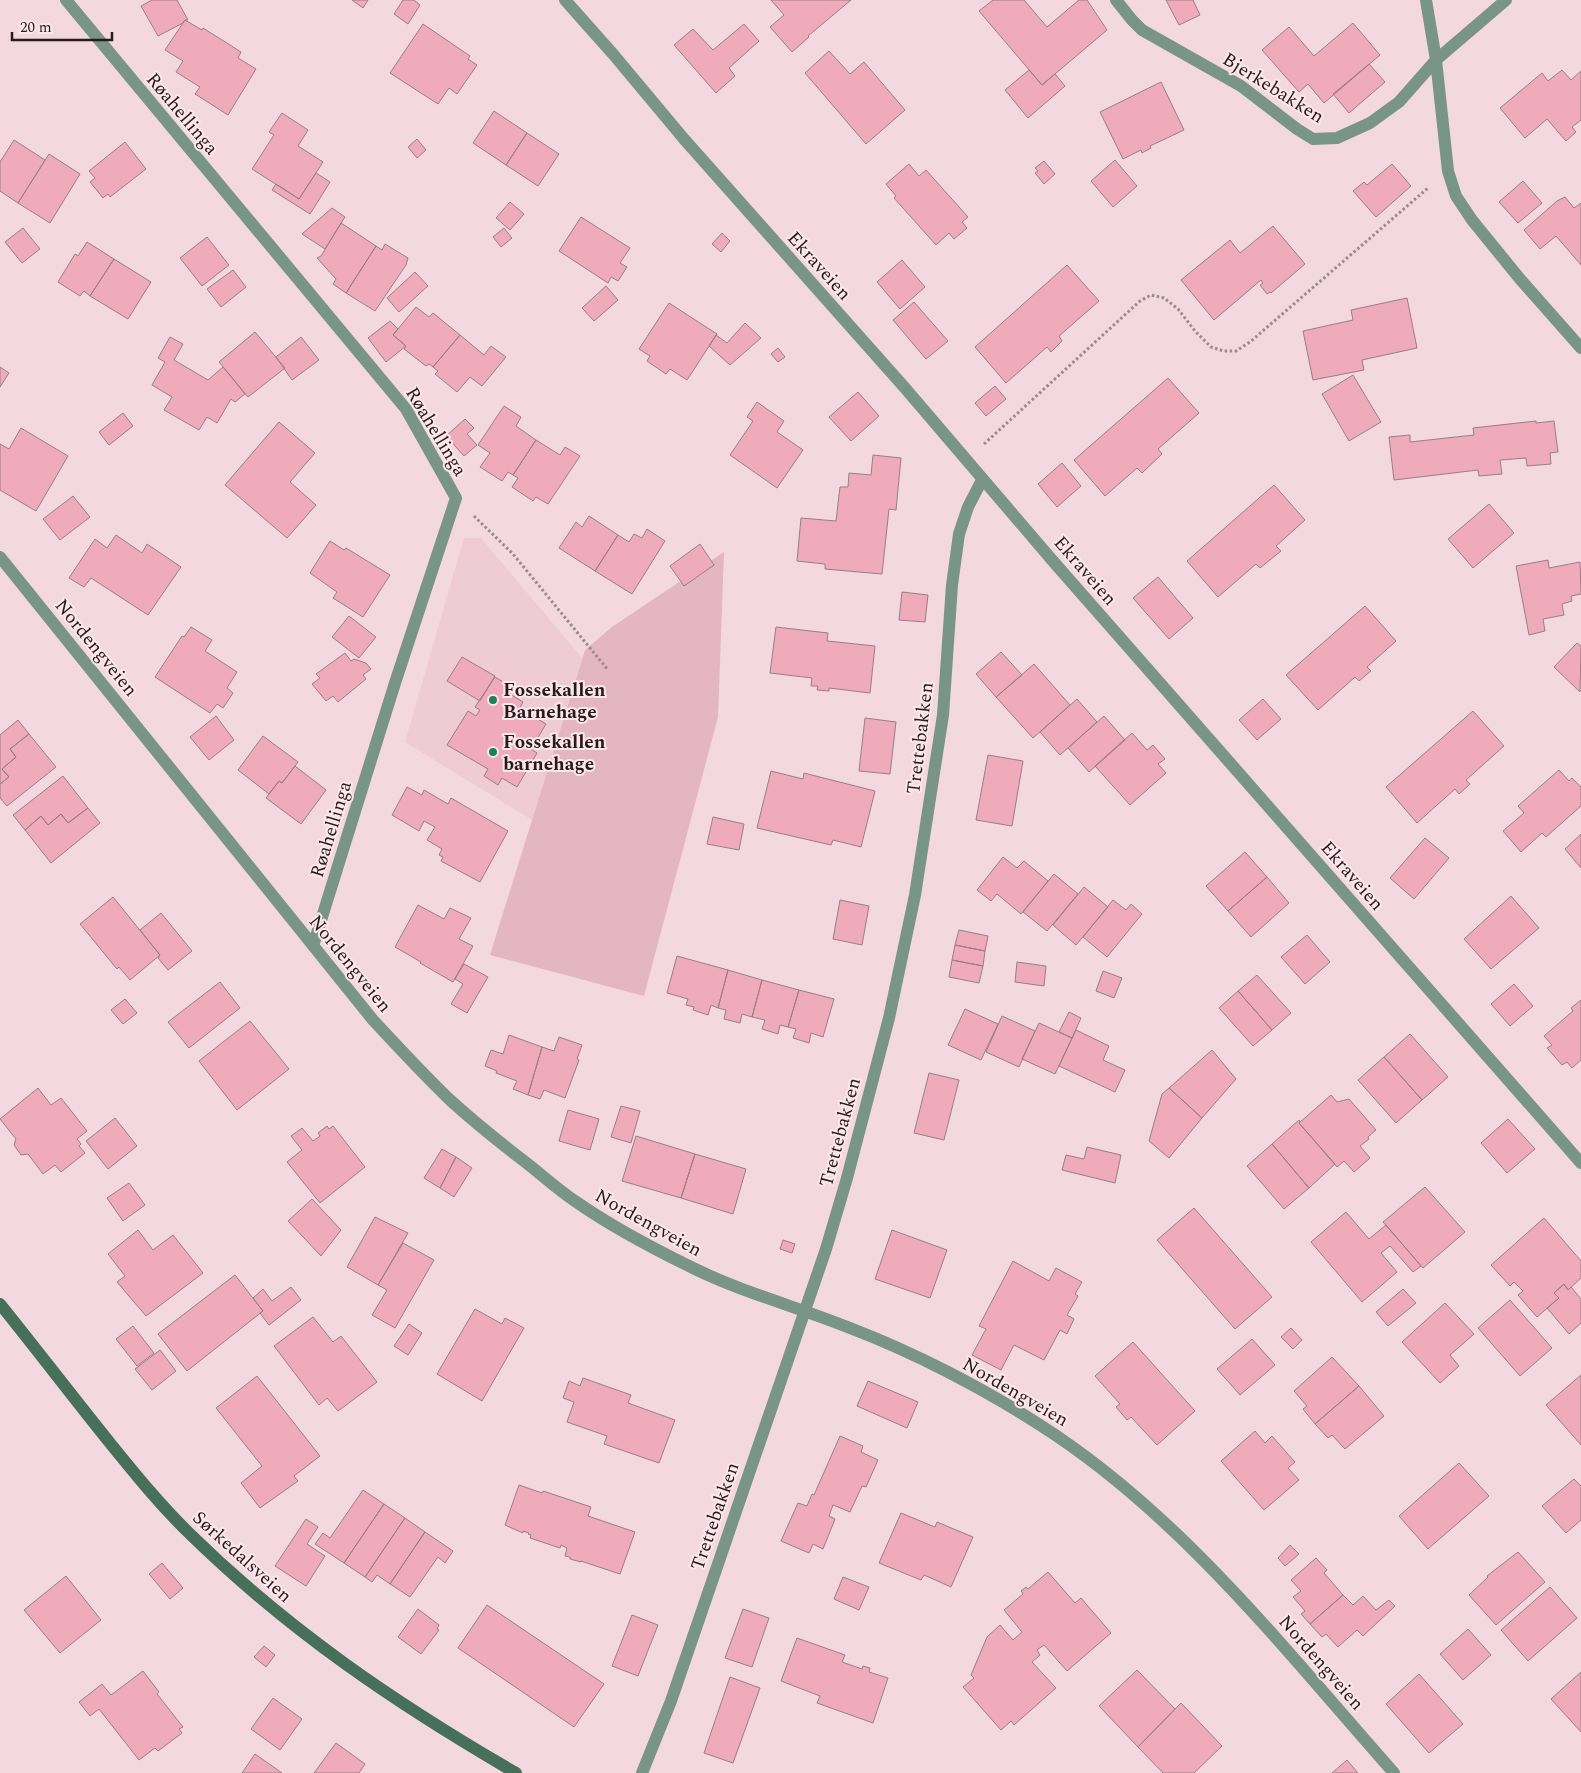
<svg xmlns="http://www.w3.org/2000/svg" width="1581" height="1773" font-family="Spectral,serif">
  <style>
    .built { fill: #efcbd4 }
    .green { fill: #e4b6c2 }
    .building { fill: #efaabc; stroke: #987f85 }
    .lines { fill: none; stroke-linecap: round; stroke-linejoin: round }
    .path { stroke: #9c888d; stroke-width: 3; stroke-dasharray: 2.5 2.5; stroke-linecap: butt }
    .minor { stroke: #799587; stroke-width: 12 }
    .secondary { stroke: #46705c; stroke-width: 12 }
    .poi-dot { fill: #1c825d; stroke: #fde7ec; stroke-width: 2 }
    .labels { text-anchor: middle; stroke-width: 4; stroke-linejoin: round; paint-order: stroke }
    .street-label { font-size: 19px; fill: #251b1d; stroke: #fde7ec }
    .poi-label { font-size: 19px; font-weight: bold; fill: #251b1d; stroke: #fde7ec; text-anchor: start }
  </style>
  <rect width="100%" height="100%" fill="#f4d8df"/>
  <path class="built" d="M464 538H481L582 658 532 820 405 742Z"/>
  <path class="green" d="M724 552 718 717 644 996 490 955 585 650 612 627Z"/>
  <path class="building" d="M152 0H177L188 20H185L183 23 158 36 141 6Z
    M352 0H368L363 8Z
    M403 0H414L420 5 408 24 394 14Z
    M771 0H851L808 36 809 37 792 52 770 27 784 15Z
    M993 0H1024L1047 27 1079 0H1087L1107 30 1042 85 979 11Z
    M1166 0H1193L1200 15 1179 25Z
    M185 20 202 30 203 28 241 52 238 58 256 69 228 115 195 94 200 87 176 72 183 61 165 50Z
    M1353 23 1380 55 1324 103 1308 84 1299 92 1262 50 1289 27 1314 56Z
    M423 24 470 56 468 59 477 65 457 94 449 88 438 104 390 73Z
    M744 24 759 41 729 68 735 76 716 93 674 45 693 29 713 50Z
    M829 51 850 74 864 62 905 110 866 144 805 73Z
    M1369 64 1385 82 1349 113 1333 94Z
    M1029 70 1042 85 1055 74 1065 86 1028 118 1005 90Z
    M1562 70 1571 80 1581 71V120L1572 127 1576 132 1566 141 1547 119 1525 138 1500 108 1542 73 1548 81Z
    M1161 82 1184 130 1150 146 1151 148 1142 153 1141 150 1123 159 1100 112Z
    M494 111 527 133 506 165 473 143Z
    M282 113 308 130 298 146 323 162 299 199 252 169 274 135 269 132Z
    M527 133 559 154 538 186 506 165Z
    M417 139 426 150 417 158 408 147Z
    M14 140 45 160 18 203 0 191V162Z
    M125 142 146 169 110 197 108 194 103 198 90 182 95 178 89 171Z
    M49 154 80 174 50 223 18 203Z
    M1115 160 1137 186 1113 207 1091 181Z
    M1044 161 1055 174 1044 184 1035 173 1038 171 1035 168Z
    M909 164 919 176 926 170 968 217 962 222 967 228 954 239 949 233 936 245 894 198 896 196 886 184Z
    M1392 164 1411 186 1376 217 1353 191 1364 182 1367 185Z
    M316 173 330 182 310 214 272 190 276 184 299 199Z
    M1523 181 1542 203 1518 223 1499 202Z
    M1565 197 1574 208 1581 203V265L1556 236 1540 249 1524 230 1557 201Z
    M510 202 524 214 510 230 496 218Z
    M332 208 345 217 325 249 302 234Z
    M581 217 630 248 620 263 627 267 618 281 611 277 608 283 559 251Z
    M341 223 376 246 346 293 333 284 336 279 317 258 321 256Z
    M1273 226 1305 264 1271 293 1270 292 1267 294 1260 285 1263 283 1261 280 1214 320 1181 280 1230 240 1240 253Z
    M23 228 40 249 22 263 5 242Z
    M504 228 512 238 501 247 493 237Z
    M722 233 730 241 721 252 712 244Z
    M207 237 229 265 202 286 180 258Z
    M87 242 114 259 90 296 84 291 80 296 58 282 75 254 78 256Z
    M385 244 408 258 406 265 375 311 346 293 376 246 382 250Z
    M114 259 151 282 128 319 90 296Z
    M902 260 925 287 900 309 877 282Z
    M1067 265 1099 301 1059 336 1062 341 1051 352 1047 347 1006 383 975 347Z
    M233 270 246 287 221 307 207 289Z
    M415 272 428 286 399 312 387 298Z
    M606 286 618 300 594 321 582 308Z
    M1407 298 1417 348 1362 360 1364 370 1313 380 1303 331 1353 320 1351 310Z
    M914 302 948 341 926 359 893 320Z
    M669 303 717 334 687 380 670 369 666 374 647 361 650 356 639 349Z
    M416 307 429 317 433 313 460 335 433 367 429 364 426 366 404 349 406 346 393 335Z
    M390 321 398 329 393 335 406 346 386 362 368 338Z
    M745 323 761 338 730 365 709 346 716 335 727 343Z
    M255 332 285 368 248 397 219 362Z
    M460 335 484 355 491 346 506 357 482 386 470 377 457 392 435 374 438 371 433 367Z
    M170 337 183 344 174 360 208 380 223 367 245 394 235 402 231 399 217 423 207 417 199 430 164 410 172 397 152 385 165 362 158 358Z
    M301 337 319 360 292 380 276 357Z
    M778 348 785 357 778 362 771 354Z
    M0 367 9 373 0 387Z
    M1353 375 1381 422 1349 441 1322 394Z
    M1168 378 1199 413 1158 449 1162 454 1142 473 1137 468 1105 496 1074 460Z
    M995 386 1006 399 986 416 975 403Z
    M858 392 879 416 851 441 829 417Z
    M757 402 784 421 777 432 803 450 777 488 730 455 753 421 747 417Z
    M504 406 521 417 516 426 536 440 513 475 508 472 502 481 480 467 490 453 478 445Z
    M123 413 133 426 109 445 99 432Z
    M465 419 474 428 467 434 477 445 464 456 446 436Z
    M1536 421V423L1554 421 1558 452 1550 453 1551 464 1527 466 1526 458 1500 460 1502 474 1479 476 1478 470 1394 480 1389 437 1410 435V442L1474 435 1473 428Z
    M279 422 315 453 290 482 316 505 287 538 225 485Z
    M21 428 68 456 36 511 0 490V444L9 449Z
    M536 440 560 455 565 447 580 456 548 504 536 497 533 501 512 487 518 478 513 475Z
    M873 455 901 458 896 510 889 509 882 574 825 569V564L797 561 801 518 836 521 840 487H848L849 473 871 475Z
    M1062 463 1081 486 1057 507 1038 484Z
    M1274 485 1305 520 1276 546 1281 551 1260 568 1256 564 1218 597 1187 561Z
    M73 496 90 517 60 540 43 519Z
    M1489 504 1514 533 1473 568 1448 539Z
    M589 516 618 535 595 571 559 548 576 522 582 527Z
    M647 529 665 541 632 594 595 571 618 535 629 542 634 534 642 538Z
    M116 535 142 553 147 544 181 567 148 615 91 578 84 587 69 578 95 539 107 548Z
    M330 541 344 550 346 548 390 575 363 617 333 598 337 592 310 573Z
    M700 544 714 565 684 586 670 566Z
    M1548 560 1549 568 1580 562 1581 594 1571 596 1572 601 1562 604 1564 615 1543 619 1545 631 1529 635 1516 566Z
    M1158 577 1193 618 1169 639 1133 598Z
    M902 592 928 595 925 622 899 620Z
    M1365 606 1396 641 1367 667 1371 671 1359 681 1355 677 1318 710 1286 675Z
    M349 616 376 637 359 658 332 637Z
    M191 627 212 640 205 651 237 672 227 688 233 693 223 708 217 704 210 713 155 677 182 636 184 637Z
    M776 627 828 633 827 641 875 646 870 693 829 688V691L817 690 818 686H811L812 678 770 673Z
    M1577 643 1581 646 1580 692 1554 667Z
    M1001 652 1022 675 996 697 976 674Z
    M345 653 351 661 354 659 366 663 371 669 363 675 366 679 338 702 333 696 326 701 312 684 320 678 316 674Z
    M462 657 495 676 480 701 447 681Z
    M1034 664 1070 705 1033 738 996 697Z
    M495 677 513 688 510 694 523 702 520 708 546 724 531 749 537 753 517 787 502 778 498 785 484 776 488 769 447 745 468 711 476 716 480 710 475 707Z
    M1077 699 1097 722 1060 755 1040 732Z
    M1263 699 1281 719 1257 740 1239 720Z
    M1473 711 1504 746 1466 780 1470 784 1459 794 1455 789 1417 823 1386 787Z
    M216 716 234 740 209 760 190 737Z
    M1104 716 1125 740 1089 772 1068 748Z
    M865 718 896 722 890 774 859 771Z
    M18 720 29 734 10 749 16 757 2 769 9 777 0 784V735Z
    M1132 733 1147 750 1153 745 1165 759 1158 764 1166 773 1130 805 1095 766Z
    M29 734 56 767 7 806 0 798V784L9 777 2 769 16 757 10 749Z
    M263 736 298 762 282 783 279 781 269 794 238 770Z
    M988 755 1023 761 1012 826 976 820Z
    M295 766 326 790 301 824 266 798 279 781 282 783Z
    M1559 770 1569 781 1572 778 1581 787V806L1546 837 1542 833 1521 852 1503 831 1524 813 1518 806Z
    M771 771 803 779 804 773 875 791 861 847 833 840 831 845 757 828Z
    M63 776 88 808 68 823 61 814 48 825 41 816 25 830 13 815Z
    M407 787 422 795 424 790 448 804 451 798 508 831 480 882 441 861 443 857 439 855 442 849 427 840 435 827 424 821 419 831 392 815Z
    M88 808 100 823 51 863 25 830 41 816 48 825 61 814 68 823Z
    M713 817 744 824 739 850 707 844Z
    M1581 834V868L1565 849Z
    M1425 838 1449 858 1414 899 1390 878Z
    M1245 852 1267 877 1228 911 1206 886Z
    M1003 857 1017 868 1024 861 1048 881 1021 914 997 894 991 901 977 890Z
    M1054 874 1078 894 1047 931 1023 912Z
    M1267 877 1289 903 1251 937 1228 911Z
    M1084 887 1108 907 1076 945 1053 925Z
    M1511 896 1539 928 1491 969 1464 939Z
    M113 897 160 955 130 980 119 967 117 969 80 924Z
    M840 900 869 906 862 945 833 939Z
    M1113 900 1126 910 1131 904 1142 914 1107 957 1083 937Z
    M418 905 444 919 450 908 471 918 459 939 473 946 453 982 420 963 421 962 395 947Z
    M161 913 192 951 168 970 158 958 160 955 140 930Z
    M959 930 988 936 985 951 955 945Z
    M1307 935 1330 962 1305 984 1281 957Z
    M955 945 985 951 983 966 952 960Z
    M677 956 728 970 718 1008 711 1005 708 1015 693 1010 694 1007 686 1005 688 999 667 993Z
    M952 960 983 966 979 983 949 977Z
    M1017 962 1046 966 1044 986 1015 982Z
    M464 964 488 977 467 1013 451 1004 463 984 455 979Z
    M728 970 762 980 752 1017 742 1014 740 1023 724 1019 726 1010 718 1008Z
    M1103 971 1122 978 1114 998 1096 991Z
    M1257 975 1291 1013 1272 1030 1238 991Z
    M762 980 799 990 788 1027 780 1025 778 1034 762 1029 765 1020 752 1017Z
    M220 982 240 1008 189 1048 168 1022Z
    M1514 984 1533 1006 1510 1026 1491 1004Z
    M799 990 834 999 823 1037 811 1033 809 1043 793 1038 796 1029 788 1027Z
    M1238 991 1272 1030 1253 1046 1219 1008Z
    M125 999 137 1013 123 1024 111 1010Z
    M1581 1000V1060L1572 1068 1567 1062 1562 1065 1547 1048 1552 1045 1544 1036 1573 1011 1571 1008Z
    M965 1009 998 1024 981 1060 948 1045Z
    M1069 1012 1081 1018 1072 1038 1059 1032Z
    M1002 1016 1035 1031 1019 1067 986 1052Z
    M250 1021 289 1069 237 1110 199 1061Z
    M1039 1023 1072 1038 1055 1074 1022 1059Z
    M1076 1030 1109 1046 1103 1060 1125 1070 1115 1092 1059 1066Z
    M1410 1034 1448 1077 1422 1100 1384 1057Z
    M509 1035 542 1047 528 1095 513 1089 517 1081 496 1073 497 1071 485 1066 491 1050 503 1054Z
    M559 1037 582 1045 577 1059 579 1060 565 1098 544 1090 540 1099 528 1095 542 1047 554 1051Z
    M1212 1050 1236 1079 1202 1118 1169 1088Z
    M1384 1057 1422 1100 1396 1123 1358 1080Z
    M929 1073 959 1080 944 1140 914 1133Z
    M38 1088 51 1105 61 1098 87 1131 77 1139 81 1144 79 1146 85 1153 61 1172 55 1165 43 1174 28 1154 21 1155 14 1145 16 1139 0 1119Z
    M1169 1088 1202 1118 1169 1158 1149 1141 1162 1094Z
    M1331 1095 1337 1102 1349 1099 1376 1130 1368 1137 1369 1139 1360 1146 1370 1158 1354 1172 1344 1161 1337 1167 1299 1123Z
    M621 1106 640 1111 631 1143 611 1137Z
    M568 1110 599 1119 590 1150 559 1141Z
    M115 1118 137 1146 108 1169 86 1141Z
    M1508 1119 1535 1149 1507 1173 1481 1143Z
    M1299 1120 1300 1122 1299 1123 1335 1164 1309 1188 1272 1144Z
    M327 1126 329 1129 333 1126 365 1167 320 1203 287 1162 302 1150 291 1136 302 1128 313 1141 320 1136 318 1133Z
    M636 1136 695 1154 681 1198 622 1181Z
    M1272 1144 1309 1188 1284 1209 1247 1166Z
    M1087 1147 1121 1155 1115 1183 1062 1170 1066 1155 1084 1159Z
    M442 1149 456 1157 440 1188 424 1178Z
    M695 1154 746 1169 733 1214 681 1198Z
    M456 1157 472 1168 454 1197 440 1188Z
    M129 1183 145 1205 123 1221 107 1198Z
    M1425 1187 1465 1232 1423 1268 1383 1222Z
    M312 1199 341 1230 321 1256 288 1221Z
    M1194 1208 1272 1297 1235 1329 1157 1240Z
    M1346 1212 1369 1239 1386 1225 1421 1266 1413 1272 1390 1246 1381 1253 1397 1272 1362 1302 1311 1242Z
    M375 1217 408 1233 378 1285 347 1267Z
    M1544 1218 1581 1261V1278L1568 1290 1564 1284 1554 1293 1559 1298 1537 1317 1518 1295 1523 1291 1514 1282 1510 1286 1491 1265Z
    M138 1230 153 1250 173 1235 203 1273 146 1316 117 1282 125 1276 108 1254Z
    M892 1230 947 1250 930 1298 875 1279Z
    M783 1240 795 1244 792 1253 780 1249Z
    M403 1243 434 1260 395 1328 372 1315 387 1290 378 1285Z
    M1013 1261 1049 1281 1056 1268 1082 1282 1075 1294 1078 1296 1067 1315 1074 1319 1067 1334 1060 1330 1044 1360 1014 1345 1001 1370 972 1355 986 1329 979 1326Z
    M235 1275 263 1311 187 1371 158 1334Z
    M1564 1284 1568 1290 1571 1287 1581 1299V1323L1569 1334 1547 1308 1559 1298 1554 1293Z
    M291 1287 301 1300 269 1325 260 1313 263 1311 253 1298 263 1289 272 1301Z
    M1403 1289 1416 1303 1388 1326 1376 1312Z
    M1510 1300 1552 1348 1520 1376 1478 1328Z
    M1445 1303 1474 1334 1450 1355 1459 1366 1440 1383 1402 1342Z
    M475 1309 502 1324 505 1318 524 1328 482 1401 437 1374Z
    M313 1317 333 1342 341 1336 377 1382 338 1411 327 1398 319 1405 274 1346Z
    M409 1324 422 1333 408 1355 394 1346Z
    M133 1326 154 1353 137 1366 116 1339Z
    M1291 1328 1302 1340 1293 1349 1281 1337Z
    M1252 1339 1275 1365 1240 1395 1217 1369Z
    M1133 1342 1195 1411 1157 1445 1131 1417 1127 1420 1116 1407 1120 1404 1095 1376Z
    M160 1350 176 1371 152 1390 135 1369Z
    M1332 1357 1359 1386 1315 1424 1303 1409 1307 1406 1294 1391Z
    M1581 1375V1445L1546 1405Z
    M257 1376 320 1456 294 1476 298 1481 260 1508 241 1483 262 1466 216 1408Z
    M583 1378 631 1395 628 1403 675 1420 659 1463 604 1444 607 1436 567 1422 574 1402 563 1398 569 1381 580 1386Z
    M868 1381 918 1402 907 1428 857 1406Z
    M1359 1386 1384 1416 1345 1449 1332 1435 1328 1438 1315 1424Z
    M1255 1431 1265 1443 1272 1436 1295 1462 1288 1468 1299 1480 1264 1510 1221 1461Z
    M840 1436 863 1446 861 1452 878 1460 866 1487 862 1486 850 1512 833 1505 829 1516 835 1519 823 1549 813 1544 809 1553 781 1541 798 1503 807 1506 812 1494 814 1495Z
    M1459 1463 1489 1496 1428 1549 1399 1516Z
    M1574 1479 1581 1486V1520L1566 1533 1542 1506Z
    M519 1485 542 1493 543 1491 591 1507 588 1516 635 1532 620 1574 581 1561V1562L570 1559V1557L565 1556 567 1548 561 1545 560 1548 530 1538 531 1535 528 1534 529 1533 523 1531V1533L505 1525Z
    M363 1490 384 1504 344 1563 315 1544 323 1533 330 1538Z
    M384 1504 405 1518 365 1577 344 1563Z
    M901 1513 935 1527 937 1522 973 1537 951 1587 924 1575 921 1580 879 1563Z
    M405 1518 425 1532 390 1584 377 1575 372 1582 365 1577Z
    M306 1519 318 1527 307 1544 325 1556 306 1586 275 1566Z
    M425 1532 453 1551 445 1563 438 1557 410 1597 390 1584Z
    M1290 1545 1299 1554 1285 1566 1278 1558Z
    M1518 1552 1545 1582 1496 1625 1469 1595 1488 1577 1487 1576Z
    M1316 1558 1327 1570 1324 1573 1343 1595 1310 1624 1301 1614 1305 1611 1293 1597 1301 1591 1291 1580Z
    M162 1563 183 1588 170 1599 149 1574Z
    M1048 1572 1075 1603 1081 1598 1111 1633 1067 1671 1044 1645 1037 1650 1040 1655 1032 1662 1056 1688 1014 1725 1011 1721 1001 1730 963 1687 974 1678 971 1675 987 1637 1000 1625 1013 1640 1022 1632 1004 1610 1023 1594 1021 1591 1026 1587 1028 1589Z
    M66 1576 101 1620 60 1653 24 1610Z
    M843 1577 869 1587 859 1610 834 1599Z
    M1550 1587 1577 1618 1528 1661 1501 1630Z
    M1343 1595 1353 1605 1363 1596 1376 1610 1389 1600 1395 1606 1363 1636 1357 1630 1338 1647 1326 1634 1322 1637 1310 1624Z
    M487 1605 604 1684 574 1727 458 1648Z
    M418 1609 439 1625 437 1629 439 1630 421 1654 398 1637Z
    M743 1609 769 1618 752 1667 725 1658Z
    M632 1615 658 1625 638 1676 612 1666Z
    M1468 1629 1491 1655 1463 1680 1440 1654Z
    M797 1638 845 1655 842 1662 862 1669 863 1666 870 1668 869 1672 888 1678 873 1723 817 1703 820 1696 781 1681Z
    M264 1646 275 1655 266 1667 254 1657Z
    M1137 1670 1175 1709 1138 1747 1099 1706Z
    M143 1671 159 1692 157 1694 183 1727 179 1729 182 1733 158 1751 155 1748 139 1760 99 1709 90 1716 79 1702 102 1684 111 1695Z
    M1581 1672V1732L1551 1699Z
    M1419 1674 1463 1724 1429 1753 1386 1704Z
    M730 1677 760 1688 733 1763 704 1753Z
    M273 1698 302 1719 280 1750 251 1729Z
    M1181 1703 1222 1746 1194 1773H1163L1138 1747Z
    M336 1743 365 1764 359 1773H314Z
    M255 1754 282 1773H242Z
    M1347 1760 1358 1773H1332Z"/>
  <g class="lines">
    <path class="path" d="M984 444 1140 301 1151 295 1164 298 1178 309 1195 331 1211 347 1224 351H1236L1250 342 1428 188
      M474 516 513 554 608 670"/>
    <path class="minor" d="M66 0 406 409 456 498 395 683 313 946
      M565 0 613 54 684 139 905 388 1052 560 1581 1163
      M1116 0 1132 20 1142 30 1241 86 1297 129 1313 139 1337 138 1370 123 1399 102 1436 60 1506 0
      M1426 0 1436 60 1448 171 1456 196 1472 220 1520 279 1581 348
      M0 557 373 1020C398 1047 423 1074 449 1099 473 1121 498 1141 524 1161 541 1174 557 1189 575 1201 612 1227 652 1248 693 1268 744 1293 798 1307 850 1328 913 1352 983 1388 1040 1425 1180 1514 1285 1650 1394 1773
      M642 1773 671 1701 826 1249 847 1178 889 1018 915 895 943 715 952 585 959 534 968 507 982 480"/>
    <path class="secondary" d="M0 1304C37 1350 73 1397 110 1443 136 1475 161 1506 190 1534 289 1631 397 1704 516 1773"/>
  </g>
  <g class="poi-dot">
    <circle cx="493" cy="700" r="5"/>
    <circle cx="493" cy="752" r="5"/>
  </g>
  <g class="labels">
    <g class="street-label">
      <text transform="translate(1274 87) rotate(32)" y="7">Bjerkebakken</text>
      <text transform="translate(183 113) rotate(50)" y="7">Røahellinga</text>
      <text transform="translate(820 265) rotate(48)" y="7">Ekraveien</text>
      <text transform="translate(437 431) rotate(59)" y="7">Røahellinga</text>
      <text transform="translate(1086 570) rotate(49)" y="7">Ekraveien</text>
      <text transform="translate(97 647) rotate(51)" y="7">Nordengveien</text>
      <text transform="translate(919 738) rotate(-83)" y="7">Trettebakken</text>
      <text transform="translate(330 829) rotate(-73)" y="7">Røahellinga</text>
      <text transform="translate(1353 875) rotate(49)" y="7">Ekraveien</text>
      <text transform="translate(351 963) rotate(51)" y="7">Nordengveien</text>
      <text transform="translate(839 1132) rotate(-75)" y="7">Trettebakken</text>
      <text transform="translate(649 1222) rotate(29)" y="7">Nordengveien</text>
      <text transform="translate(1016 1391) rotate(30)" y="7">Nordengveien</text>
      <text transform="translate(714 1516) rotate(-71)" y="7">Trettebakken</text>
      <text transform="translate(243 1556) rotate(42)" y="7">Sørkedalsveien</text>
      <text transform="translate(1322 1662) rotate(49)" y="7">Nordengveien</text>
    </g>
    <g class="poi-label">
      <text x="503" y="696">Fossekallen<tspan x="503" dy="22">Barnehage</tspan></text>
      <text x="503" y="748">Fossekallen<tspan x="503" dy="22">barnehage</tspan></text>
    </g>
  </g>
  <path d="M12 32v8h100v-8" fill="none" stroke="#251b1d" stroke-width="2.5"/>
  <text x="20" y="32" font-size="15" fill="#251b1d" stroke="#fde7ec" stroke-width="4" paint-order="stroke">20 m</text>
</svg>
